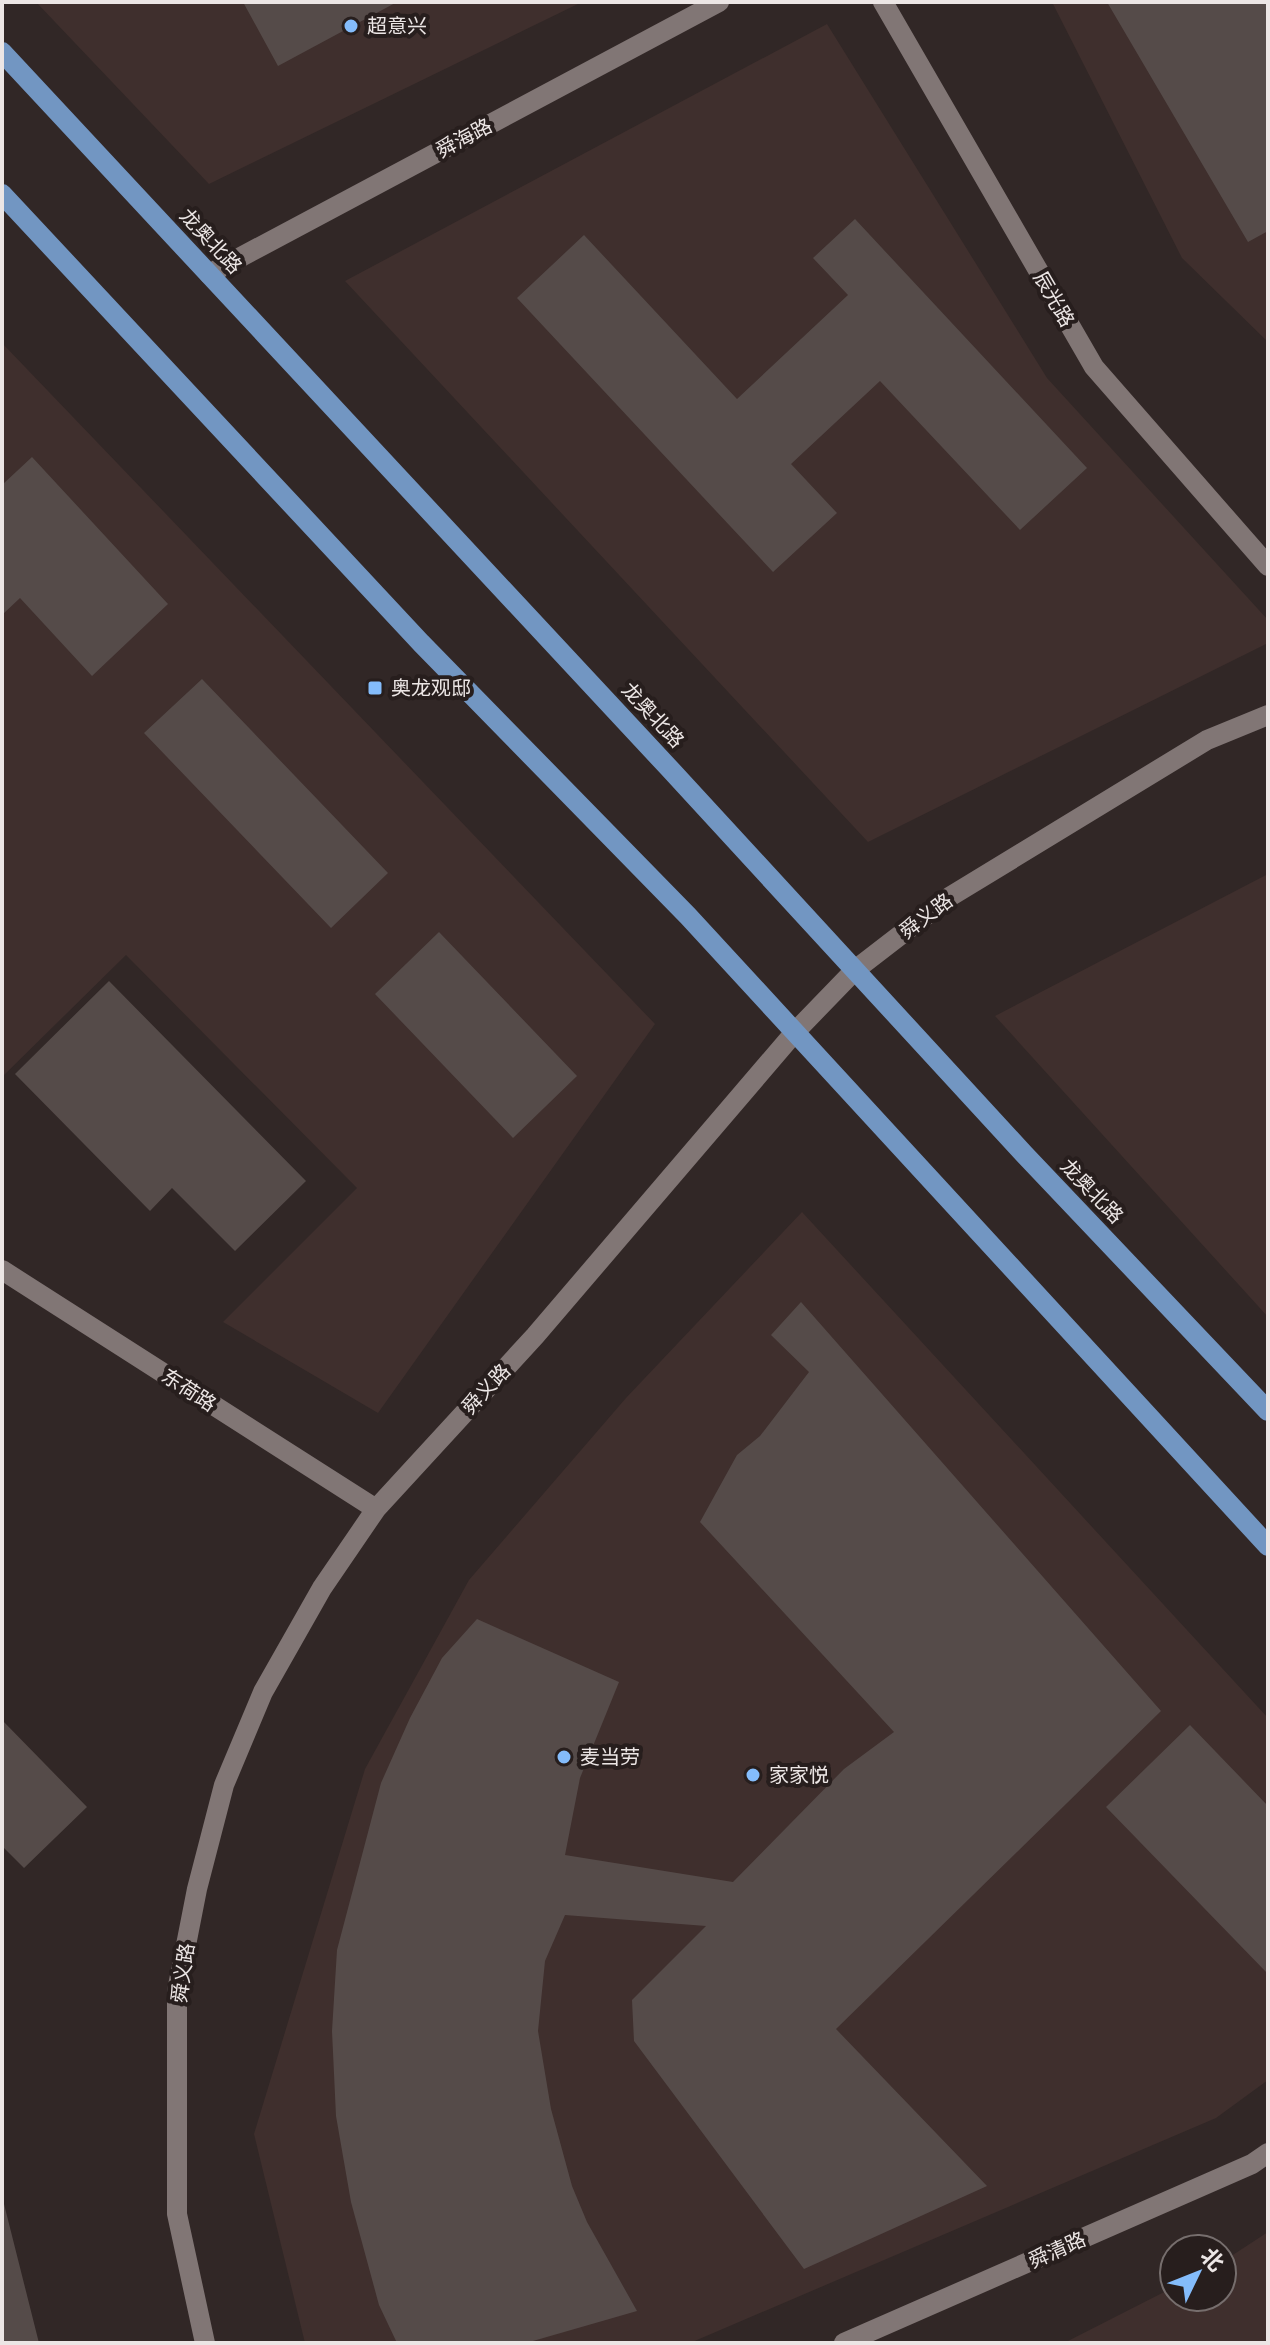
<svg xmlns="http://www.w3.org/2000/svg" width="1270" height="2345" font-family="Lora,'Noto Sans SC',serif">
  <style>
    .built { fill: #3f2f2d }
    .building { fill: #554b49 }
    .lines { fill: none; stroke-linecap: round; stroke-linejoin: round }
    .minor { stroke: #817675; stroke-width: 20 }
    .tertiary { stroke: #817675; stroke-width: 20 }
    .primary { stroke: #7296c2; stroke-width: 20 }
    .poi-dot { fill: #84bcfb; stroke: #271e1d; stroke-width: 3 }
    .labels { text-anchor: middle; stroke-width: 8; stroke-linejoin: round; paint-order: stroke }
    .poi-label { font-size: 20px; fill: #ece6e5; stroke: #271e1d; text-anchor: start }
    .street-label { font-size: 20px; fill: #ece6e5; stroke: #271e1d }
  </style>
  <rect width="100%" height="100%" fill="#312726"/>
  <path class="built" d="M36 2H582L209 184Z
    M1052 2H1268V342L1182 258Z
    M827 24 1047 378 1268 620V643L868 842 345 281Z
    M2 343 655 1024 378 1413 223 1322 357 1188 126 955 2 1077Z
    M1268 874V1317L995 1016Z
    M802 1212 1268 1718V2080L1216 2118 690 2343H305L254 2134 365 1769 469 1580 626 1398Z
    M1268 2232V2343H1064L1174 2287V2297H1222V2262Z"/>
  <path class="building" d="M243 2H397L278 66Z
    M1107 2H1268V231L1248 242Z
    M855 219 1087 468 1020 530 880 381 791 464 837 513 773 572 517 298 584 235 737 399 848 295 813 258Z
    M32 457 168 604 92 676 20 598 2 615V485Z
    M202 679 388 873 331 928 144 733Z
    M439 932 577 1076 513 1138 375 994Z
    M109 981 306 1181 235 1251 172 1188 150 1211 15 1074Z
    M801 1302 1161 1711 836 2029 987 2186 804 2269 634 2041 632 2000 706 1926 565 1915 545 1961 538 2031 551 2109 572 2186 587 2222 637 2311 526 2343H397L379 2305 351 2202 336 2116 332 2031 337 1950 381 1783 410 1718 442 1658 477 1619 619 1682 580 1778 565 1855 733 1882 844 1769 894 1732 700 1522 737 1455 760 1436 809 1372 771 1335Z
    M2 1720 87 1807 24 1868 2 1846Z
    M1190 1725 1268 1806V1974L1106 1807Z
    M2 2200H3L39 2343H2Z"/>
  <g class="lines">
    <path class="minor" d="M844 2343 1252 2164 1268 2153"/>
    <path class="tertiary" d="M883 2 1094 367 1268 566
      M209 274 719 2
      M2 1270 376 1509
      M205 2343 177 2214V1991L197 1889 224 1785 263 1692 322 1588 376 1509 535 1336 795 1032 855 970 951 896 1207 740 1268 715"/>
    <path class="primary" d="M2 52 669 768 1024 1154 1268 1411
      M2 194 421 643 688 916 1268 1546"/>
  </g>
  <g class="poi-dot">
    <circle cx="351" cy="26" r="8"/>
    <rect x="367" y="680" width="16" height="16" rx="4"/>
    <circle cx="564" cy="1757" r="8"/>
    <circle cx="753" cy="1775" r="8"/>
  </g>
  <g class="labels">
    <g class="poi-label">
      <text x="367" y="33">超意兴</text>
      <text x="391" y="695">奥龙观邸</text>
      <text x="580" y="1764">麦当劳</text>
      <text x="769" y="1782">家家悦</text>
    </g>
    <g class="street-label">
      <text transform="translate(464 138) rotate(-28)" y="7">舜海路</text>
      <text transform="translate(211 241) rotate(47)" y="7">龙奥北路</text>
      <text transform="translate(1054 299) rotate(60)" y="7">辰光路</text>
      <text transform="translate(653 715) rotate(47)" y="7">龙奥北路</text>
      <text transform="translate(926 916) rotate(-37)" y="7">舜义路</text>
      <text transform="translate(1092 1191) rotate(46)" y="7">龙奥北路</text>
      <text transform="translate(486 1389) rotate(-47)" y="7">舜义路</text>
      <text transform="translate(189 1390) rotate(33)" y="7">东荷路</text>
      <text transform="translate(183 1973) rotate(-82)" y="7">舜义路</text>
      <text transform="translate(1057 2250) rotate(-24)" y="7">舜清路</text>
    </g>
  </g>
  <rect width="1270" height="2345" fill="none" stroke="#ece6e5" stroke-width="8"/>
  <g transform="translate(1198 2273) rotate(47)"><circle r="38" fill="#271e1d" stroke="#766e6d" stroke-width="2"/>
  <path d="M0-6L14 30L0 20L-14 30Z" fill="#84bcfb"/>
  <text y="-12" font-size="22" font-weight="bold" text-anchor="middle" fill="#ece6e5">北</text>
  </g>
</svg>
